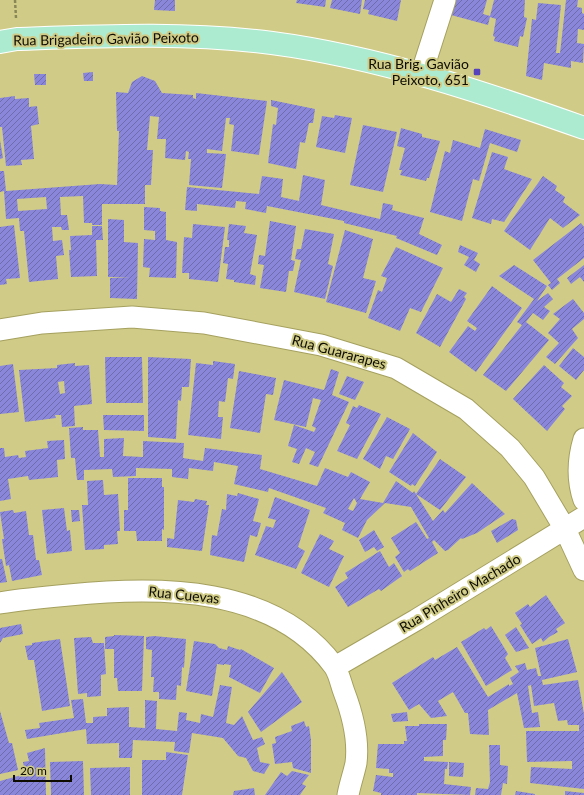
<svg xmlns="http://www.w3.org/2000/svg" width="584" height="795" font-family="Lato,sans-serif">
  <style>
    .building { fill: url(#building-hatch); fill-rule: evenodd }
    .lines { fill: none; stroke-linecap: round; stroke-linejoin: round }
    .street-casing { stroke: #a5a05e; stroke-width: 23 }
    .primary-casing { stroke: #fff; stroke-width: 24 }
    .path { stroke: #8a8757; stroke-width: 2.5; stroke-dasharray: 3 2; stroke-linecap: butt }
    .street { stroke: #fff; stroke-width: 21 }
    .primary { stroke: #adebd1; stroke-width: 22 }
    .poi-dot { fill: #5743bb; stroke: #d0cc88; stroke-width: 1.5 }
    .labels { text-anchor: middle; stroke-width: 4; stroke-linejoin: round; paint-order: stroke }
    .street-label { font-size: 14px; fill: #0e0c00; stroke: #d0cc88 }
    .poi-label { font-size: 14px; fill: #0e0c00; stroke: #d0cc88; text-anchor: end }
  </style>
  <defs>
    <pattern id="building-hatch" width="6" height="6" patternUnits="userSpaceOnUse"><rect width="6" height="6" fill="#8a86da"/><path d="M-1 1l2-2M0 6l6-6M5 7l2-2" fill="none" stroke="#6f6cae"/></pattern>
  </defs>
  <rect width="100%" height="100%" fill="#d0cc88"/>
  <path class="building" d="M155 0H175V11L154 10Z
    M297 0H326L325 7 296 3Z
    M332 0H362L360 14 330 8Z
    M365 0H401L397 21 368 14 369 10 363 9Z
    M456 0H487L483 14 490 16 494 0H525L524 17 527 18 523 37 520 36 518 47 494 41 495 37 493 36 496 19 490 17 488 25 451 15Z
    M566 0H578L577 7 582 8V13L584 14V30L578 29 577 43 584 44 583 63 571 61V68L544 63 542 80 526 76 532 19 536 20 538 3 561 5 556 53H560Z
    M93 72V81H84L83 73Z
    M34 74H46V85H35Z
    M142 76 155 81 162 93 193 95V98L196 99V93L267 101 259 155 231 151 234 125 229 124 230 118H226L222 151 207 149V153L226 154 222 188 189 185 191 159H188L189 152 186 151 185 160 165 158 166 139H157L159 117 150 116 147 150H153L151 185H145V204H102V225H92V223H84L83 196 60 197 61 215H67L69 230H62L61 227H52L53 241 62 240 64 255 56 256 58 279 29 282 24 231H20L19 218 6 219 4 191 0 192V171H4L6 191 100 184 117 185 119 131H117L116 92 128 93 132 82ZM46 197 47 209 18 211 17 199Z
    M15 96V99L29 98V107L37 106 39 124 31 126 34 159 21 160 22 165 6 166 2 127H0V98Z
    M271 100 315 109 313 123H309L305 143 300 142 296 169 268 163 273 124 276 125 278 108 271 106Z
    M335 115 352 118 345 153 316 147 322 116 334 118Z
    M363 125 397 132 383 192 350 185Z
    M401 128 422 134V137L440 141 429 178H427L426 181 400 175 402 170H399L405 148 397 146Z
    M485 129 521 140 517 152 490 143 479 181 473 179 462 221 430 212 445 151 450 153 453 140 480 148Z
    M0 140 3 158 0 159Z
    M492 152 508 157 504 169 532 179 504 222 492 219 491 224 472 218Z
    M303 175 325 180 321 205 380 219 383 203 393 205 392 210 424 218 419 234 442 245 437 255 396 238 397 236 344 223V221L267 206 266 213 245 209 246 202 236 201 235 208 197 204V211L185 210 187 187 259 194 262 176 283 179 281 197 299 201Z
    M543 176 557 186 555 190 565 197 563 202 580 215 563 228 550 218 530 250 504 231Z
    M144 207 160 208V211L166 212V240L177 242 176 278 149 277 150 268 143 267 144 239 155 240V231L144 230Z
    M108 219 124 220V242L138 243 137 299 110 298V278L130 277H108Z
    M270 221 296 226 291 260 295 261 293 271H289L286 292 260 288 264 265 258 264 259 255 265 256Z
    M581 223 584 227V258L557 279 560 283 552 290 548 285 551 283 533 260Z
    M193 224 225 227 218 282 189 279V273H182L184 237 192 238Z
    M229 224 246 226 244 233 257 235 250 274 256 276 255 285 234 282V280L226 279 228 264 223 263 225 247H229V240H227Z
    M14 225 20 278 6 279 7 284 0 285V227Z
    M92 226H102L103 240H96L97 276 71 277 69 250H71L70 236 92 235Z
    M305 229 334 234 328 264 333 266 325 299 294 292 301 260 295 259 297 249H301Z
    M345 230 373 239 363 278 376 281 366 313 326 302Z
    M460 245 478 253 474 260 480 264 476 272 464 265 469 257 458 252Z
    M396 247 443 268 421 312 410 308 400 331 368 318 378 290 382 292 387 278 381 276Z
    M514 265 547 286 537 301 548 293 553 299 544 307 550 311 543 320 533 313 526 322 549 340 506 391 483 375 522 325 517 322 534 299 499 276Z
    M584 265V282L580 277 571 284 567 278Z
    M492 286 522 308 476 372 449 352 468 326 475 331 477 328 467 321Z
    M459 289 467 293 464 297 466 299 440 347 416 333 437 294 451 302Z
    M573 299 584 313V319L572 329 578 338 555 364 546 357 559 343 548 333 560 319 553 314Z
    M573 348 584 357V370L576 380 559 366Z
    M105 357H142L143 403H106Z
    M148 357 191 359 189 387H182L181 401 178 400 176 439 148 437Z
    M213 361 235 364 233 379 228 378 225 402 219 401 218 417H223L221 439 188 435 196 363 213 365Z
    M75 363V366L89 365 92 404 74 406 75 426 62 427 61 415H55L56 418 25 422 19 370 57 368V365ZM64 381 65 393 60 394 58 382Z
    M13 364 19 412 0 414V366Z
    M544 365 564 383 561 387 572 396 562 406 565 409 547 431 513 399Z
    M331 369 339 372 332 395 349 402 318 467 309 464 315 452 306 448 299 464 292 462 297 449 288 446 294 425 314 432 316 428 312 426 321 400 313 398 306 427 274 420 284 380 324 390Z
    M239 371 276 378 273 395 266 394 260 433 230 428Z
    M347 376 364 382 355 400 339 394Z
    M359 405 381 414 357 459 337 451 350 425 346 423 353 406 357 408Z
    M103 415H144V431L104 430Z
    M387 417 410 429 393 459 386 456 380 469 363 459Z
    M83 427V430H98L100 457H104V439L124 438 123 456 143 457V441L184 443 183 458 203 461 205 448 262 455 260 469 317 486 325 468 348 477 351 472 370 482 360 499 383 503 396 481 413 493 414 491 433 521 443 510 445 513 472 483 505 514 477 533 462 539 461 538 448 550 445 551 434 540 432 542 438 553 410 571 408 569 404 572 395 557 400 553 391 538 416 522 427 539 429 538 411 507 385 503 367 520 358 538 342 530 345 523 323 513 326 508 269 488 268 492 234 484 238 466 214 462 213 471 189 468 188 479 172 477V469L136 468V476L113 477 112 469 84 470V480H77L75 458H71L69 428ZM354 498 357 503 353 511 348 509Z
    M413 433 437 452 415 486 412 484 411 486 389 472Z
    M64 440 65 459 57 460 58 477 29 480 28 476 8 479 11 499 0 501V448H4L5 457 18 455 19 458 26 457 25 451 48 448 47 441Z
    M440 459 466 477 440 510 416 494Z
    M128 478H162V487H164V530L162 529V541H137L136 531H124V510H128Z
    M103 480 104 495 118 494 120 531H117L118 544 104 545V549L85 550 82 505H88L87 481Z
    M238 493 259 499 253 521 261 523 257 537 250 535 244 562 210 555 212 535 217 536 222 509 226 510 227 494 237 496Z
    M275 497 310 510 298 547 305 551 296 569 255 555 266 526 273 528 276 520 268 518Z
    M195 499 207 501 206 505H209L202 551 167 547V538L174 539 178 500 194 502Z
    M64 508 67 531 70 530 72 551 47 554 42 510Z
    M13 510 14 513 26 511 29 535H33L36 560H39L42 575 12 581 9 565 6 566 2 539H4L0 512Z
    M71 510H79L80 521 72 522Z
    M512 519 516 520 518 530 497 543 491 531Z
    M374 530 384 547 377 551 374 547 365 552 359 540Z
    M320 534 334 541 329 549 344 556 329 587 301 573Z
    M380 551 389 567 394 563 402 576 381 591 379 589 348 607 335 587 348 578 345 573Z
    M0 559H2L7 582 0 583Z
    M546 595 565 623 556 629 558 632 549 637 543 642 541 638 532 644 520 625 522 624 515 613 528 604 530 607Z
    M21 624 23 634 3 638 0 643V628Z
    M491 626 508 654 505 658 512 670 486 686 461 642 484 628 486 630Z
    M516 627 529 648 516 652 505 635Z
    M114 635 144 636 142 691H118L117 678H114V649H105V637L114 636Z
    M154 636 186 639 184 668 182 667 181 686 177 685 176 700 159 699V692H153L154 677H151L152 650 146 649V637Z
    M91 637 93 643H104L106 674 101 675V696L87 697V693L78 694 74 638Z
    M60 639 70 706 42 711 34 660H28L25 646 32 645V643Z
    M568 639 577 672 542 680 535 648Z
    M194 641 215 644 219 648 227 650 228 646 240 650 241 649 274 668 260 693 229 677 231 665 224 664V665L217 664 212 696 186 691Z
    M457 647 488 697 509 684V686L513 684 510 678 519 672 515 666 525 663 527 670 536 668 538 676H541L543 685 578 680 584 714V789L530 783 531 767 572 769V761L527 762 526 731H579V725H568L567 720 558 721 554 703 534 706 531 685 528 686 532 713 538 712 540 727 524 728 517 693 488 710 489 735 470 734 468 713H465L453 692 438 701 447 716 431 718 419 704 409 710 392 683 433 657 435 660Z
    M282 672 302 702 261 732 248 712Z
    M220 685 232 687 226 723 234 725 242 716 253 740 262 737 265 744 257 748 260 762 270 764 264 774 253 771 246 758 238 756 223 738 192 733 189 753 174 751 175 742 133 740 132 758H119V743L87 744 86 729 27 739 25 730 40 728 39 723 74 718 71 700 83 699 86 723H93V717L107 716V708L129 707V727L145 728V700L157 701 156 729 177 731 179 712 187 713 186 720 200 723 201 714 213 717Z
    M0 711 9 743H12L18 770 0 774Z
    M407 712 408 721 393 722 391 714Z
    M304 721 306 727 309 726 311 740V773L293 768 292 762 275 764 272 744 276 743 275 737 292 731 291 726Z
    M419 724H447L446 740H443V756L424 757V761L448 762 447 769H445L444 784 471 787 470 795 417 793V795H381V793L373 791 376 775 393 777V773H389V769L376 768 378 744H404V741H407L405 726H419Z
    M489 745H500V765L508 766 507 784 503 783 501 795H475L476 788 488 789 490 782Z
    M45 748 46 795H0V781L25 774 23 762 29 761 27 753Z
    M166 752 188 755 182 795H142V760H166Z
    M83 761 84 795H51L50 762Z
    M449 762 464 763 463 777 449 776Z
    M130 767V795H91L90 768Z
    M292 771 309 775 302 784 306 786 300 795H265L281 772 287 776Z
    M254 788 255 795H233L234 791Z
    M516 791 535 794V795H515Z
    M565 791 584 793V795H565Z"/>
  <g class="lines">
    <defs>
      <path id="street" d="M421 75 445 0
        M0 330 42 323 132 317 204 323 321 345 396 368 466 409 510 448 534 477 565 529 584 570
        M584 439C578 459 577 480 584 500
        M0 603C23 599 46 597 69 595 159 586 274 585 334 666 339 673 341 684 344 692 352 713 359 739 356 763 354 773 350 784 348 795
        M335 667 416 620 584 517"/>
      <path id="primary" d="M0 42 17 39C102 36 187 32 272 43 378 57 483 92 584 128"/>
    </defs>
    <use href="#street" class="street-casing"/>
    <use href="#primary" class="primary-casing"/>
    <path class="path" d="M15 0 16 18"/>
    <use href="#street" class="street"/>
    <use href="#primary" class="primary"/>
  </g>
  <rect class="poi-dot" x="473" y="68" width="8" height="8" rx="2"/>
  <g class="labels">
    <g class="street-label">
      <text transform="translate(106 39) rotate(-1)" y="5">Rua Brigadeiro Gavião Peixoto</text>
      <text transform="translate(339 352) rotate(15)" y="5">Rua Guararapes</text>
      <text transform="translate(460 593) rotate(-31)" y="5">Rua Pinheiro Machado</text>
      <text transform="translate(184 595) rotate(6)" y="5">Rua Cuevas</text>
    </g>
    <g class="poi-label">
      <text x="469" y="69">Rua Brig. Gavião<tspan x="469" dy="16">Peixoto, 651</tspan></text>
    </g>
  </g>
  <path d="M14 775v6h57v-6" fill="none" stroke="#0e0c00" stroke-width="2"/>
  <text x="20" y="775" font-size="12" fill="#0e0c00" stroke="#d0cc88" stroke-width="3" paint-order="stroke">20 m</text>
</svg>
